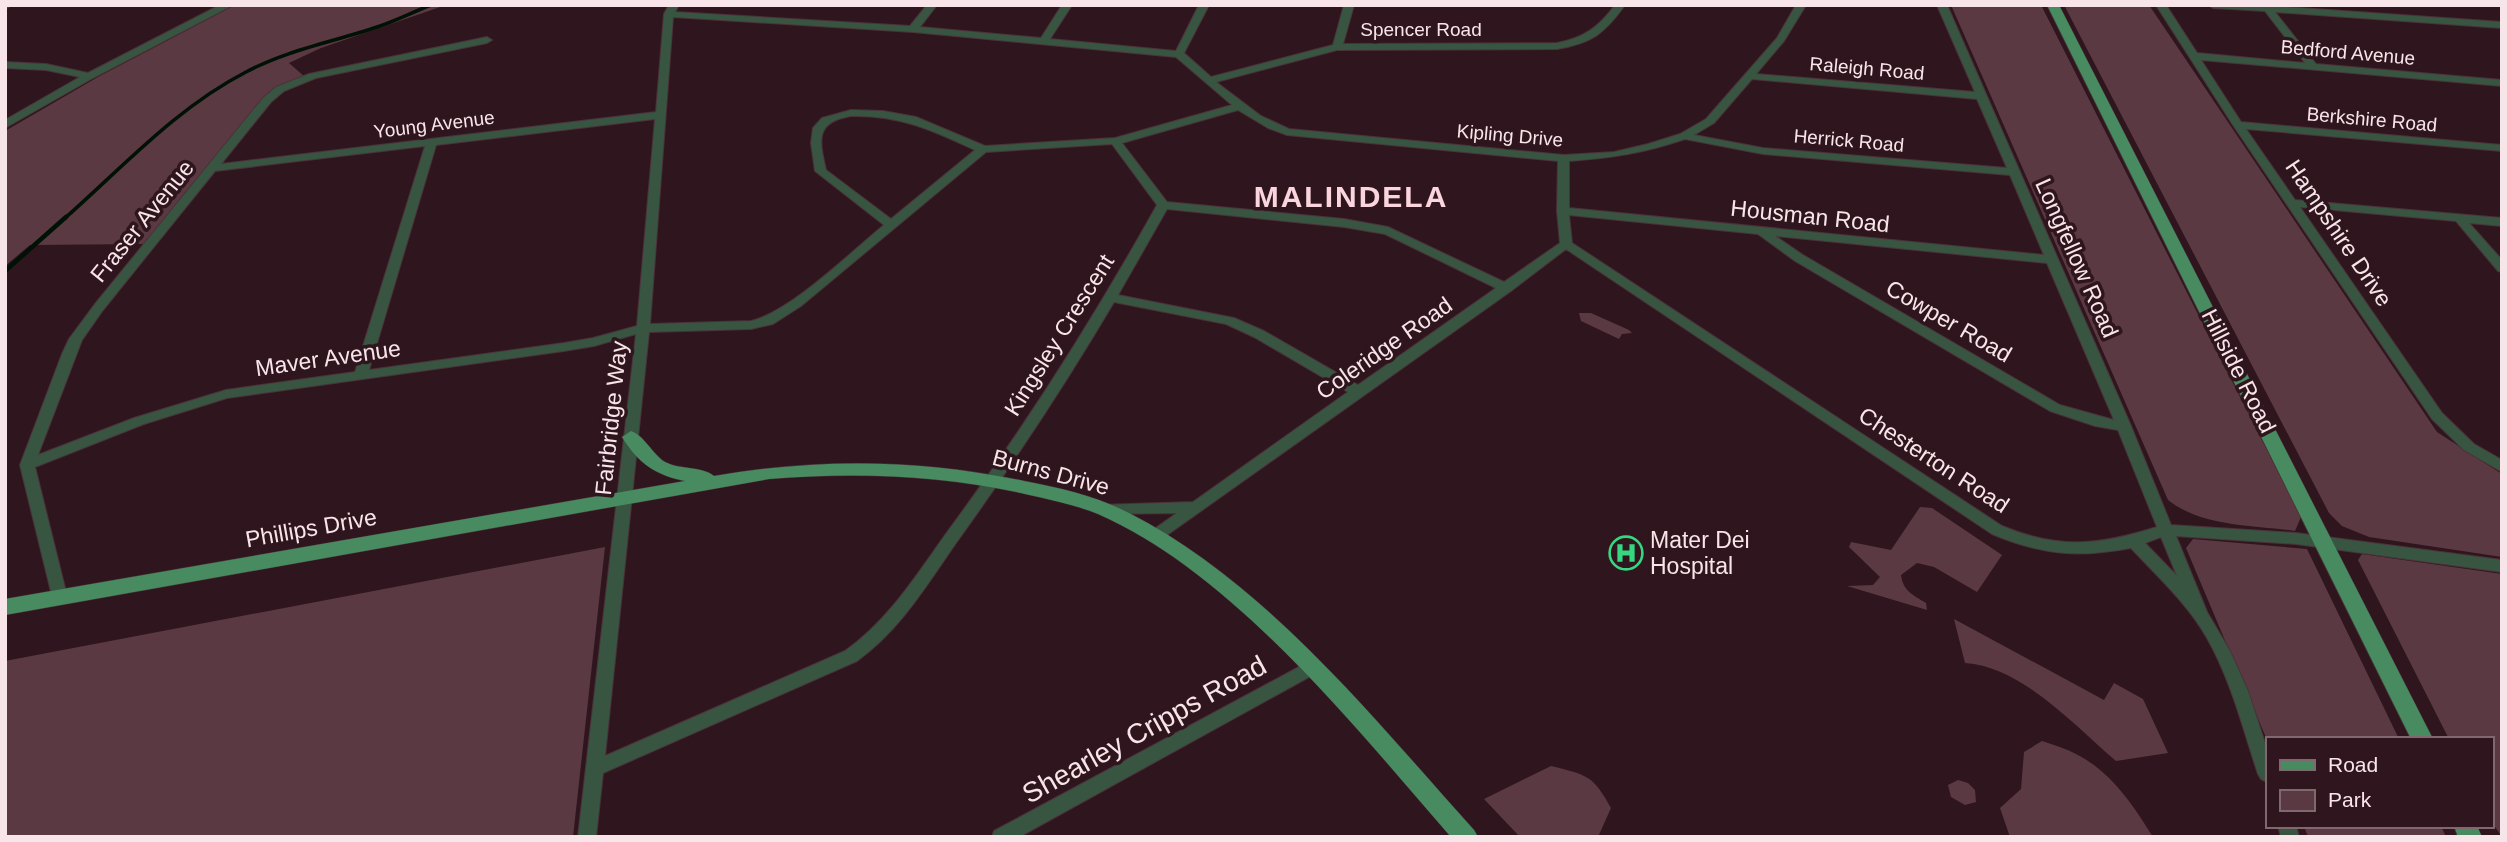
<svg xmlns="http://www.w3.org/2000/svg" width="2507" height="842" font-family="Arial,sans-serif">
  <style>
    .green { fill: #5b3942 }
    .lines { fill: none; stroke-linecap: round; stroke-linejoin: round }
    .stream-far1 { stroke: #001105; stroke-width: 3.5 }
    .stream { stroke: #001105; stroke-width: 4.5 }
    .minor-casing { stroke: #4b323a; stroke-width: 2 }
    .major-casing { stroke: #4b323a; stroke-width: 1 }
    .minor { fill: #375541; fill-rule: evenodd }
    .major { fill: #498b61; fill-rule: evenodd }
    .labels { text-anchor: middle; stroke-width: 7; stroke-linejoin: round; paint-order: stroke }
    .far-street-label { font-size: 19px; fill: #f8e5ea; stroke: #2f151d }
    .street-label { font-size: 23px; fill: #f8e5ea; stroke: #2f151d }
    .poi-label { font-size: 23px; fill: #f8e5ea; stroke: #2f151d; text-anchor: start }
    .near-street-label { font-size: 28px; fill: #f8e5ea; stroke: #2f151d }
    .district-label { font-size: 30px; font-weight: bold; letter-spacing: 2px; fill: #fad5de; stroke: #2f151d }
  </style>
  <rect width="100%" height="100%" fill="#2f151d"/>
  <path class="green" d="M235 5H446L321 48 289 63 305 77 278 88 148 244 30 245 5 266V131L98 77Z
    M1951 5H2041L2301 517 2295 531C2253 525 2202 527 2168 500Z
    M2064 5H2149L2437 432 2502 474V557L2369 537 2342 526 2329 513Z
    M1591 313 1629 330 1632 333 1622 334 1619 339 1581 321 1579 313Z
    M1920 507 1932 508 2002 555 1977 592 1934 567 1917 563 1901 575C1903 591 1913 595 1926 603L1927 610 1847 586 1873 585 1880 577 1849 547 1851 542 1891 550Z
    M2193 539 2307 549 2399 739 2267 740 2186 548Z
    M605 547 573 837H5V661Z
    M2362 554 2502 574V837L2491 821V739H2449L2358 560Z
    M1954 619 2104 700 2114 683 2143 699 2168 753 2116 761C2075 726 2021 666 1965 663Z
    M2042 741C2054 745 2067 749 2078 755 2112 773 2133 805 2153 837H2010L2000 808 2021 789 2024 752Z
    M1551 766C1587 775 1593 775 1611 808L1598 837H1520L1484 799Z
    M1958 780 1968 783 1975 790 1976 802 1965 805 1951 797 1948 785Z
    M2304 826H2441L2446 837H2308Z"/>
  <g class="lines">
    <path class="stream-far1" d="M64 219C122 168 176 108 246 72 287 50 333 42 377 27 395 21 413 12 431 5"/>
    <path class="stream" d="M5 271 66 217"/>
    <defs>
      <path id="minor" d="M5 5H12L5 9Z
        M220 5H233L93 78 5 128V120L80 77 46 70 5 68V62L46 64 88 73Z
        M669 5H679L675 12 910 26 927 5H937L920 27 1041 38 1062 5H1072L1050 39 1176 51 1199 5H1209L1184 53 1211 77 1333 45 1344 5H1354L1343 44 1557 43C1584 38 1599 27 1615 5H1625C1604 34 1592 43 1557 49L1337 50 1216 82 1261 116 1289 129 1564 155 1614 152 1648 144 1680 134 1706 119 1777 38 1796 5H1806L1784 41 1756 74 1975 92 1937 5H1947L2131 426 2171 525 2296 533 2502 560V572L2296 544 2176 536 2207 612 2230 651 2248 691 2267 749V782L2261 779 2258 774C2243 729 2231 680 2207 638 2188 604 2158 577 2131 548 2078 558 2042 555 1992 534L1566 249 1511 291 1160 540H1150L1147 536 1150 532 1177 513 1104 514 1099 513 1097 509 1099 505 1193 502 1348 392 1254 337 1226 324 1114 302C1065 385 1012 465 956 543 926 586 900 630 857 661L603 773 596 837H578L636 334 594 346 564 351 227 398 144 424 35 467 67 596 65 600 59 602 53 600 20 465 62 354 69 339 95 304 263 98 276 87 309 74 487 37 492 40 487 43 316 78 284 91 271 102 221 164 656 112 664 14ZM673 17 913 32 1176 57 1232 105 1115 138 985 146 916 117 883 111 851 110 822 118 813 128 811 143 815 171 884 225C851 252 790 312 751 321L650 324ZM1752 79 1977 99 2007 168 1763 148 1694 135 1714 123ZM1238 110 1268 128 1287 135 1558 161 1557 211 1560 243 1504 282 1388 227 1344 219 1167 202 1122 143ZM851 116C900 115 932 130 975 150L891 219 826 170C819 140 815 122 851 116ZM655 119 637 326 593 338 564 343 369 370 436 145ZM1685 139 1763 154 2010 175 2044 255 1569 208V161C1612 158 1644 153 1685 139ZM1112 144 1157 205C1094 318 1025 427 948 531 917 574 889 620 845 651L605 756 649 332 751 329 773 324 801 306 986 152ZM425 146 355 372 226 390 134 418 38 455 82 340 103 310 215 171ZM1167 209 1344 227 1385 234 1496 288 1358 385 1264 331 1234 318 1118 295ZM1569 215 1758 234 1795 261 2050 411 2095 426 2118 430 2157 527C2100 545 2060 550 2002 526L1572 243ZM1775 236 2047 263 2114 420 2060 405 1803 255ZM2161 537 2177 576 2145 543Z
        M2156 5H2166L2197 53 2305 63 2265 11 2213 8 2208 5H2257L2502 22V28L2275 12 2316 64 2502 80V86L2201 60 2241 122 2502 145V151L2246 129 2295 200 2502 218V226L2469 223 2502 260V272L2498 271 2456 221 2300 207 2442 413 2474 444 2502 460V472L2464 450 2432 419 2233 125Z
        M1312 660 1318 662 1320 667 1318 672 1019 837H992L994 831Z
        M2278 826H2296L2299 837H2281Z"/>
      <path id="major" d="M2047 5H2059L2433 739H2411Z
        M631 431C644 435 652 454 665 462 680 470 702 466 714 476 818 458 920 459 1024 481 1060 488 1096 496 1129 513 1266 583 1373 718 1474 830L1478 837H1451C1355 727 1233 573 1098 514 1073 504 1047 499 1021 493 937 475 855 472 769 479L5 615V599L685 481C655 475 638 463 622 437Z
        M2454 826H2477L2482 837H2458Z"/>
    </defs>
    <use href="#minor" class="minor-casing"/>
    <use href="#major" class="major-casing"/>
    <use href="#minor" class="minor"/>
    <use href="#major" class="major"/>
  </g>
  <defs>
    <symbol id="hospital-ring" viewBox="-11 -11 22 22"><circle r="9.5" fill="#2f151d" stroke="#35d881" stroke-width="1.5"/><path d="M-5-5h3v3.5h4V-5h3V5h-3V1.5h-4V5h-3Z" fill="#35d881"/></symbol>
  </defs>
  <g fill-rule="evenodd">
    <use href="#hospital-ring" x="1607" y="534" width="38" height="38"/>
  </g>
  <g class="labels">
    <g class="far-street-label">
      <text x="1421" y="36">Spencer Road</text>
      <text transform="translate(2348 52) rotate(5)" y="7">Bedford Avenue</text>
      <text transform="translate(1867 68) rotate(5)" y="7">Raleigh Road</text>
      <text transform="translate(2372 119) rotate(5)" y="7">Berkshire Road</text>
      <text transform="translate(434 124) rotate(-7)" y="7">Young Avenue</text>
      <text transform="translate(1510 135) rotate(5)" y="7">Kipling Drive</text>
      <text transform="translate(1849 140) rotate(5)" y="7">Herrick Road</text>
    </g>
    <g class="street-label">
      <text transform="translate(1810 216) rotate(6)" y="8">Housman Road</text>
      <text transform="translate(142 221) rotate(-51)" y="8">Fraser Avenue</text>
      <text transform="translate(2339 233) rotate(56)" y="8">Hampshire Drive</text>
      <text transform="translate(2077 258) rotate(66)" y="8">Longfellow Road</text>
      <text transform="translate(1949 321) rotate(30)" y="8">Cowper Road</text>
      <text transform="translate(1059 335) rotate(-58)" y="8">Kingsley Crescent</text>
      <text transform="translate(1384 348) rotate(-35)" y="8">Coleridge Road</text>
      <text transform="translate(328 358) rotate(-8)" y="8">Maver Avenue</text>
      <text transform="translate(2239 371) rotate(63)" y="8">Hillside Road</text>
      <text transform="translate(611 418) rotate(-84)" y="8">Fairbridge Way</text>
      <text transform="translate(1934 460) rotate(33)" y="8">Chesterton Road</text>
      <text transform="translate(1051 472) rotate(15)" y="8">Burns Drive</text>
      <text transform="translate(311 528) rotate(-10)" y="8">Phillips Drive</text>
    </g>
    <g class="poi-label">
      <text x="1650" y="548">Mater Dei<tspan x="1650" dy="26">Hospital</tspan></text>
    </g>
    <g class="near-street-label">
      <text transform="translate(1144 729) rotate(-29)" y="10">Shearley Cripps Road</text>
    </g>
    <g class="district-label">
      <text x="1351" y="207">MALINDELA</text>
    </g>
  </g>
  <rect width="2507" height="842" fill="none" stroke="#f8e5ea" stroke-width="14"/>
  <rect x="2266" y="737" width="228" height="91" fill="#2f151d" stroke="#7f686f" stroke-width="2"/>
  <rect x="2280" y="760" width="35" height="10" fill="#498b61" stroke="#7f686f" stroke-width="2"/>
  <text x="2328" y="772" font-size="21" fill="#f8e5ea">Road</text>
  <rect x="2280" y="790" width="35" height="21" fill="#5b3942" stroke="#7f686f" stroke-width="2"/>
  <text x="2328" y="807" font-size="21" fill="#f8e5ea">Park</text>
</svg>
